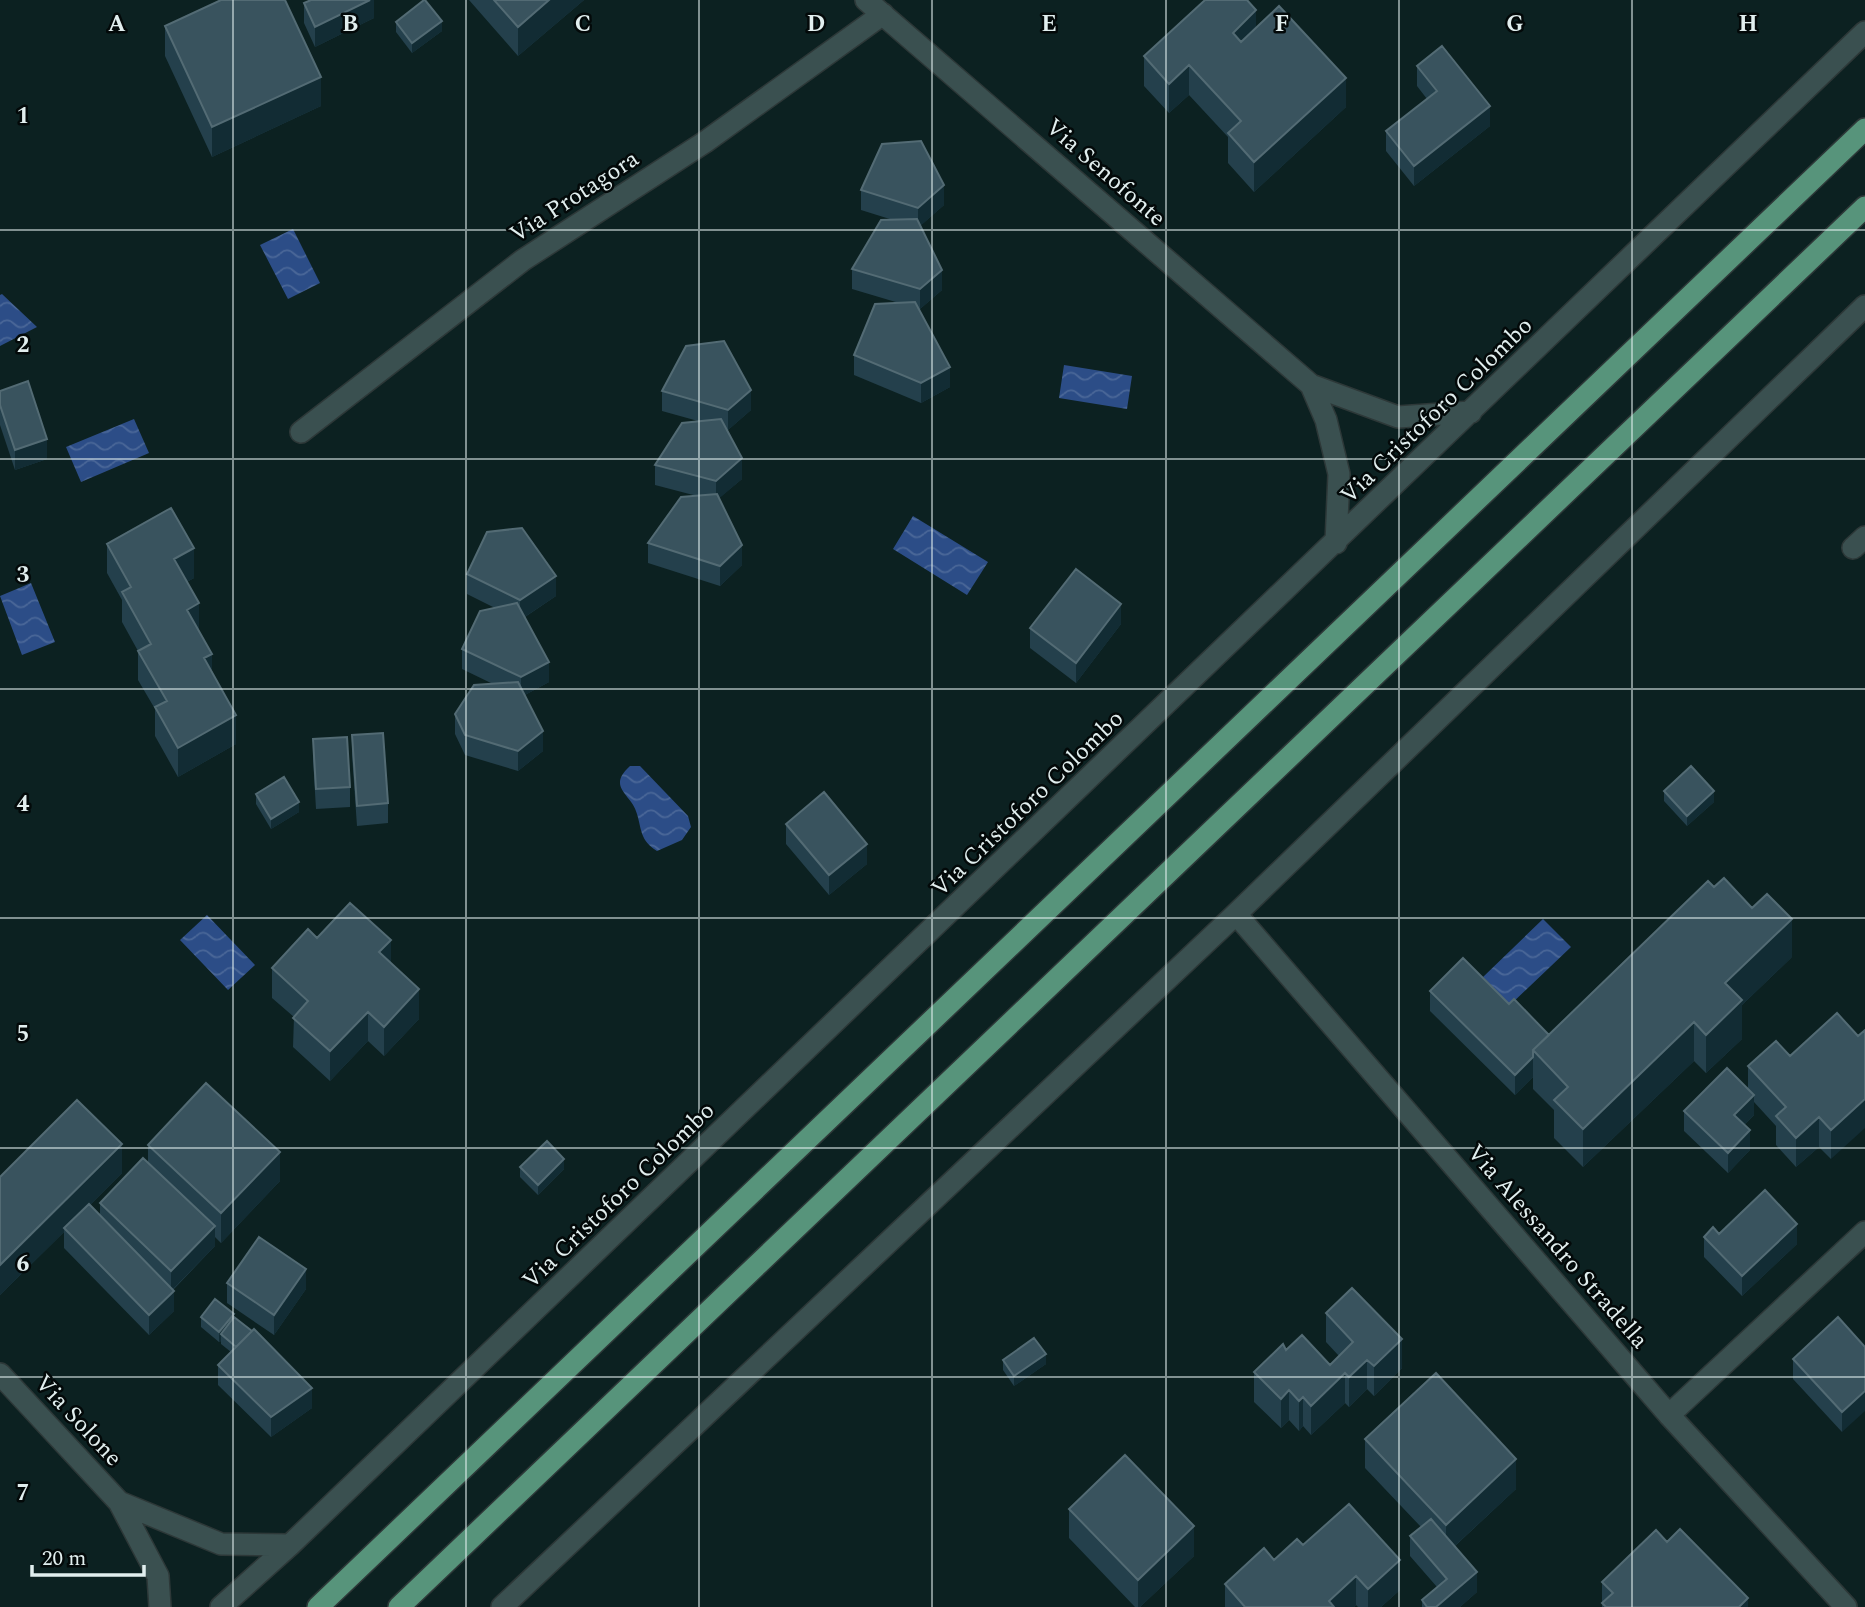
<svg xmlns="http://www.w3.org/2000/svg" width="1865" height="1607" font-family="Spectral,serif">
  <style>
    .water { fill: url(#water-waves) }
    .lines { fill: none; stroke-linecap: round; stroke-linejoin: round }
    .minor-casing { stroke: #2d3838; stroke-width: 24 }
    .major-casing { stroke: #2d3838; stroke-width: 24 }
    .minor { stroke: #3a5050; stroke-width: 21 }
    .major { stroke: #57947b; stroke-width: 21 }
    .wall { fill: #24404c }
    .shaded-wall { fill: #122c34 }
    .building { fill: #39535e; stroke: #536b74; stroke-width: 2 }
    .grid { fill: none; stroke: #e1eeee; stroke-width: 2; stroke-opacity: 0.55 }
    .labels { text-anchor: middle; stroke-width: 5; stroke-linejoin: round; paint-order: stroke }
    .street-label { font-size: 24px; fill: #e1eeee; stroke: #030909 }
    .grid-label { font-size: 23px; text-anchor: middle; font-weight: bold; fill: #e1eeee; stroke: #030909; stroke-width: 5; stroke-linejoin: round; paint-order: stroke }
  </style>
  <defs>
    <pattern id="water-waves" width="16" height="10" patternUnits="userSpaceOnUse" patternTransform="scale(1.75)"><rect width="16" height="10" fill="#2c4d87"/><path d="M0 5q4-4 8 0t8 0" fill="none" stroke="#4a6798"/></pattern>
  </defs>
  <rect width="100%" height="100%" fill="#0c2121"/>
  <path class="water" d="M293 229 320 283 288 299 260 245Z
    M2 294 37 327 0 346V295Z
    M1064 365 1132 376 1127 409 1059 398Z
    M134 419 149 453 81 482 66 447Z
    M913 516 988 562 967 595 893 549Z
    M31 583 55 642 22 655 0 596Z
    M630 766H640L688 816 691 827 682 840 657 851C640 840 642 831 637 814 632 794 606 788 630 766Z
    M207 915 255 965 228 990 180 940Z
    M1543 919 1571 947 1510 1005 1483 977Z"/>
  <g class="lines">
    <defs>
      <path id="minor" d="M866 0 1311 385 1398 417 1471 412
        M1311 385 1326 420 1339 474 1336 543
        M301 432 523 260 705 142 883 14
        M1853 548 1865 537
        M1236 914 1669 1415 1846 1607
        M0 1374 119 1502 158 1576 160 1607
        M1669 1415 1865 1232
        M119 1502 221 1544 290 1545
        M221 1607 290 1545 1865 32
        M502 1607 1236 914 1865 306"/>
      <path id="major" d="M318 1607 1865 129
        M399 1607 1865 207"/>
    </defs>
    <use href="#minor" class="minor-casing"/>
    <use href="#major" class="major-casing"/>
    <use href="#minor" class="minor"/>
    <use href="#major" class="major"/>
  </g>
  <path class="wall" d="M374 0V18L315 47 304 23V3Z
    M469 0H584L518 56Z
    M396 22 442 31 412 53 396 32Z
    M165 26 321 106 212 157 165 56Z
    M1256 27 1346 107 1254 192 1228 163V137L1189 95 1169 113 1144 86V56Z
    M1417 66 1490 126 1414 186 1386 151V131L1427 99 1417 86Z
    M861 190 944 205 920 226 942 290 920 309H918L950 387 921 403 854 375V355L899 303 852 289V269L893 220 861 210Z
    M0 391 47 459 15 470 0 425Z
    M662 391 751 410 728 430H727L742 479 719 498 742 565 720 586 648 563V543L697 496 655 485V465L698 421 662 411Z
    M107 544 194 578 187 582 199 631 236 744 178 777 155 736V709L138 680V651L122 622V600L107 573Z
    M467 574 556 596 525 617 549 682 525 695 543 751 518 771 465 755 455 734V714L493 684 462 669V649L495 608 467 594Z
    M1121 624 1076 683 1030 648V628Z
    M352 735 388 803V823L357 826 352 755Z
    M313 739 350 787V807L316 809 313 759Z
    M1664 791 1714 802 1687 826 1664 801Z
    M256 794 299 812 271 829 256 804Z
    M786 824 867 864 829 895 786 844Z
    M317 938 391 963 419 1019 384 1056 368 1041 330 1081 293 1047 294 1017 272 998V968Z
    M1792 957 1742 1005V1039L1706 1073 1694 1061 1583 1167 1554 1138V1110L1533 1089V1077L1515 1095 1430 1011V991L1509 1004 1549 1035Z
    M1837 1013 1831 1159 1819 1147 1796 1167 1776 1145V1126L1754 1102V1115L1744 1125 1750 1150 1728 1173 1684 1131V1111L1748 1089V1066L1790 1056Z
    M148 1145 280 1181 221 1243 215 1237V1246L173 1290 174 1311 149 1335 64 1248V1232L0 1295V1177L122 1173 90 1205 100 1216V1203L148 1162Z
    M520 1167 564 1169 538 1195 520 1177Z
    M1704 1237 1797 1244 1742 1296 1704 1257Z
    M227 1283 306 1289 274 1335 227 1303Z
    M1326 1313 1402 1368 1374 1396 1367 1389 1349 1407 1345 1403 1311 1435 1303 1426 1299 1431 1289 1420 1281 1428 1254 1402V1372L1286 1350 1330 1365 1339 1356 1326 1342Z
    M201 1317H234L312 1408 271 1437 218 1385V1365L231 1352 221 1344V1341L219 1342 201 1327Z
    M1865 1347 1842 1432 1793 1379V1359Z
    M1003 1360 1046 1364 1014 1386 1003 1370Z
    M1365 1439 1516 1489 1455 1546 1477 1592 1460 1607H1422V1600L1437 1587 1410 1556V1536L1421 1527 1365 1468Z
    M1069 1509 1194 1556 1140 1607H1135L1069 1538Z
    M1667 1542 1748 1607H1602V1582Z
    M1303 1545 1400 1590 1381 1607H1358L1356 1605 1354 1607H1225V1584Z"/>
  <path class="shaded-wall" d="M370 0H374V18L315 47V27Z
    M549 0H584L518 56V27Z
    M1256 10V40L1233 62V33Z
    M442 21V31L412 53V43Z
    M1189 65V95L1169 113V84Z
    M321 77V106L212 157V127Z
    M1346 78V107L1254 192V162Z
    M1490 106V126L1414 186V166Z
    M944 185V205L918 228V208Z
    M942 270V290L920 309V289Z
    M950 367V387L921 403V383Z
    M751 390V410L728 430V410Z
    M47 439V459L15 470V450Z
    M742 458V479L716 501V481Z
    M742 545V565L720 586V566Z
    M194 548V578L174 589V559Z
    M556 576V596L520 620V600Z
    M199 603V633L187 610Z
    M1121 604V624L1076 683V663Z
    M212 654V683L204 658Z
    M549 662V682L521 697V677Z
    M236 715V744L178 777V748Z
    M543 731V751L518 771V751Z
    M1714 791V802L1687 826V816Z
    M299 802V812L271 829V819Z
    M867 844V864L829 895V875Z
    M1792 919V957L1742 1005V1039L1706 1073V1035L1725 983Z
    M391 940V970L379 952Z
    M419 989V1019L384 1056V1027Z
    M368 1012V1041L330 1081V1051Z
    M1694 1022V1061L1583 1167V1129Z
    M1533 1057V1077L1515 1095V1075Z
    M1754 1095V1115L1734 1135V1115Z
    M1865 1099V1128L1831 1159V1130Z
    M1819 1117V1147L1796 1167V1138Z
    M1750 1130V1150L1728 1173V1153Z
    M122 1144V1173L65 1230 64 1228V1232L0 1295V1265Z
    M280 1152V1181L221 1243V1213Z
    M564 1159V1169L538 1195V1185Z
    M1797 1224V1244L1742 1296V1276Z
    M215 1226V1246L171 1291V1271Z
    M306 1269V1289L274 1335V1315Z
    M174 1291V1311L149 1335V1315Z
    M234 1314V1324L221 1334V1341L219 1342V1332Z
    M1402 1339V1368L1374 1396V1366Z
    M1046 1354V1364L1014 1386V1376Z
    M1367 1360V1389L1349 1407V1377Z
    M1345 1373V1403L1311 1435V1406Z
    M312 1388V1408L271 1437V1417Z
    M1289 1390V1420L1281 1428V1399Z
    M1865 1391V1411L1842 1432V1412Z
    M1303 1397V1426L1299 1431V1401Z
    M1516 1459V1489L1446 1554V1525Z
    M1194 1526V1556L1140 1607H1138V1580Z
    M1400 1560V1590L1381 1607H1368V1589Z
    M1477 1572V1592L1460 1607H1436Z
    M1356 1576V1605L1354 1607H1329V1601Z
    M1748 1598V1607H1739Z"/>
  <path class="building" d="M221 0H285L321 77 212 127 165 26Z
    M311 0H370L315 27 304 3Z
    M424 0H425L442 21 412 43 396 22Z
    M494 0H549L518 27Z
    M1205 0H1247L1256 10 1233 33 1241 42 1279 6 1346 78 1254 162 1228 133 1241 121 1189 65 1169 84 1144 56Z
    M1442 46 1490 106 1414 166 1386 131 1437 91 1417 66Z
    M921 141 944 185 918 208 861 190 882 144Z
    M917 219 942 270 920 289 852 269 881 220Z
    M915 302 950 367 921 383 854 355 875 304Z
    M724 341 751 390 728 410 662 391 686 346Z
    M28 381 47 439 15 450 0 405V391Z
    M721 419 742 458 716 481 655 465 682 423Z
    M717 494 742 545 720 566 648 543 681 497Z
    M171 508 194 548 174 559 199 603 187 610 212 654 204 658 236 715 178 748 155 707 167 701 138 651 151 644 122 592 131 587 107 544Z
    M522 528 556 576 520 600 467 574 487 532Z
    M1076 569 1121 604 1076 663 1030 628Z
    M517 603 549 662 521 677 462 649 480 611Z
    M518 682 543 731 518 751 465 735 455 714 474 685Z
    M383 733 388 803 357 806 352 735Z
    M347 737 350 787 316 789 313 739Z
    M1691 766 1714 791 1687 816 1664 791Z
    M284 777 299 802 271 819 256 794Z
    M824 792 867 844 829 875 786 824Z
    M1724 878 1752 908 1767 894 1792 919 1725 983 1742 1000 1706 1035 1694 1022 1583 1129 1554 1100 1568 1087 1533 1050 1708 881 1714 887Z
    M350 903 391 940 379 952 419 989 384 1027 368 1012 330 1051 293 1018 308 1001 272 968 308 929 317 938Z
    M1463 958 1509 1004 1514 999 1549 1035 1533 1050V1057L1515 1075 1430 991Z
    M1837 1013 1858 1036 1865 1030V1099L1831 1130 1819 1117 1796 1138 1776 1116 1786 1107 1748 1066 1776 1041 1790 1056Z
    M1727 1068 1754 1095 1734 1115 1750 1130 1728 1153 1684 1111Z
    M206 1083 280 1152 221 1213 148 1145Z
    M77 1100 122 1144 0 1265V1177Z
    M547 1141 564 1159 538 1185 520 1167Z
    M143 1158 215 1226 171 1271 100 1203Z
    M1765 1190 1797 1224 1742 1276 1704 1237 1713 1227 1719 1234Z
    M89 1204 174 1291 149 1315 64 1228Z
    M259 1237 306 1269 274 1315 227 1283Z
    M1352 1288 1402 1339 1374 1366 1367 1360 1349 1377 1345 1373 1311 1406 1303 1397 1299 1401 1289 1390 1281 1399 1254 1372 1283 1344 1286 1350 1302 1335 1330 1365 1353 1342 1326 1313Z
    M215 1299 234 1314 219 1332 201 1317Z
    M234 1317 252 1331 236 1347 221 1334Z
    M1838 1317 1865 1347V1391L1842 1412 1793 1359Z
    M254 1329 312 1388 271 1417 218 1365Z
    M1034 1338 1046 1354 1014 1376 1003 1360Z
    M1436 1373 1516 1459 1446 1525 1365 1439Z
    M1125 1455 1194 1526 1138 1580 1069 1509Z
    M1349 1504 1400 1560 1368 1589 1356 1576 1329 1601 1334 1607H1245L1225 1584 1264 1548 1274 1560 1297 1539 1303 1545Z
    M1431 1519 1477 1572 1436 1607H1427L1422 1600 1447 1579 1410 1536Z
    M1680 1529 1748 1598 1739 1607H1606L1602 1603 1613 1593 1602 1582 1656 1530 1667 1542Z"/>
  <path class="grid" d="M233 0V1607M466 0V1607M699 0V1607M932 0V1607M1166 0V1607M1399 0V1607M1632 0V1607M0 230H1865M0 459H1865M0 689H1865M0 918H1865M0 1148H1865M0 1377H1865"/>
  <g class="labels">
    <g class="street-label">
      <text transform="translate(1106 172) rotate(41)" y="8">Via Senofonte</text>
      <text transform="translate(574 196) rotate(-33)" y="8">Via Protagora</text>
      <text transform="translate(1436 410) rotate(-44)" y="8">Via Cristoforo Colombo</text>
      <text transform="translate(1027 803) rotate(-44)" y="8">Via Cristoforo Colombo</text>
      <text transform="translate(618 1195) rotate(-44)" y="8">Via Cristoforo Colombo</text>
      <text transform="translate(1558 1246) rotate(49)" y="8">Via Alessandro Stradella</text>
      <text transform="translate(79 1420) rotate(47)" y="8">Via Solone</text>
    </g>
  </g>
  <g class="grid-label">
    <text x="117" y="31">A</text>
    <text x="350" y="31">B</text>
    <text x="583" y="31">C</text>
    <text x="816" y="31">D</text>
    <text x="1049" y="31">E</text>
    <text x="1282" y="31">F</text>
    <text x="1515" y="31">G</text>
    <text x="1748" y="31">H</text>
    <text x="23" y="123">1</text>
    <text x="23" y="352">2</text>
    <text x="23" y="582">3</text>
    <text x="23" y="811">4</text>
    <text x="23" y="1041">5</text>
    <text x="23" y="1271">6</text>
    <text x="23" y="1500">7</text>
  </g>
  <path d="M32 1565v10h112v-10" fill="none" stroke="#e1eeee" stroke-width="3.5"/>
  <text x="42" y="1565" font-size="21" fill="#e1eeee" stroke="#030909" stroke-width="5" paint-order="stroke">20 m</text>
</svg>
